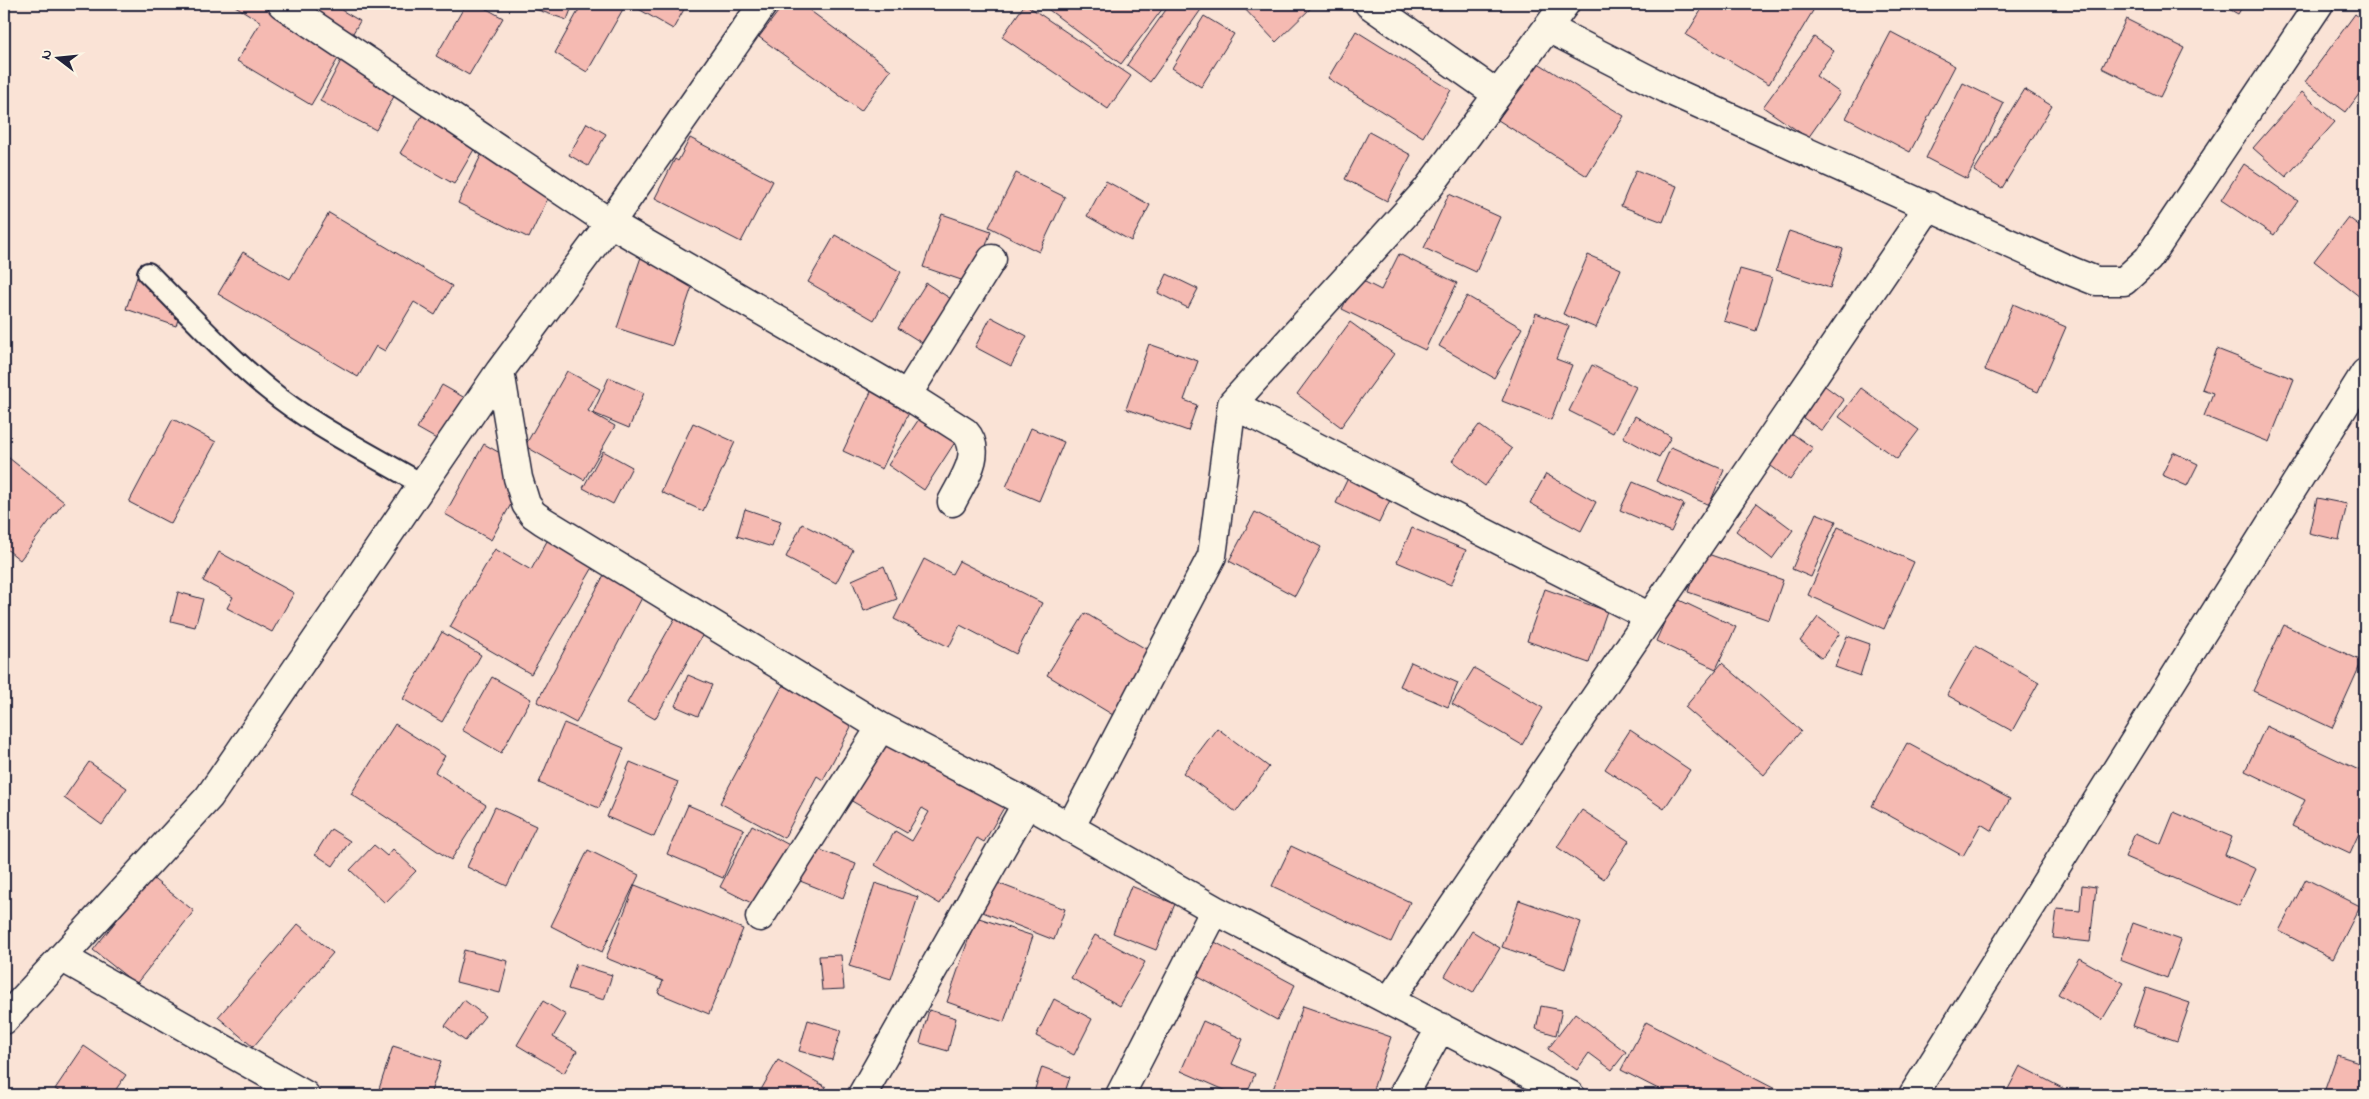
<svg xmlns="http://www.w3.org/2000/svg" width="2369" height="1099" font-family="'Indie Flower',sans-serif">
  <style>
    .building { fill: #f5bab2; stroke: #22223b }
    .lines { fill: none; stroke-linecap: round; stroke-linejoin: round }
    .service-casing { stroke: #22223b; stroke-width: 24 }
    .minor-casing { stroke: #22223b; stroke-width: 31 }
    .service { stroke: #fcf5e5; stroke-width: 20 }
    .minor { stroke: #fcf5e5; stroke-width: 28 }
  </style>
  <rect width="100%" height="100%" fill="#fae3d6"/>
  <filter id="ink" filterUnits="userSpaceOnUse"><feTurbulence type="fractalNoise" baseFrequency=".02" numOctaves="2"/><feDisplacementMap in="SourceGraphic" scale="10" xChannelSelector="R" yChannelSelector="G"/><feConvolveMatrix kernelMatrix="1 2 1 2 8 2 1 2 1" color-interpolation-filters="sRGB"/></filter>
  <g filter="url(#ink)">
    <path class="building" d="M232 4H331L360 21 311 105 237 61 261 22Z
      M466 4H478L503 18 469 75 436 56Z
      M537 4H573L567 20 535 9Z
      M582 4H626L587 72 555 53Z
      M630 4H687L673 29Z
      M784 4H801L891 70 861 111 759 37Z
      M1025 4 1131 76 1108 109 1002 37Z
      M1041 4H1166L1121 64Z
      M1170 4H1205L1150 82 1127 65Z
      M1242 4H1315L1276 42 1241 5Z
      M1705 4H1817L1769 84 1686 35Z
      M2220 4H2244L2238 14Z
      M2355 14 2365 22V86L2346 112 2305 82Z
      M1204 16 1234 34 1201 87 1172 68Z
      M2126 19 2184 48 2160 97 2102 68Z
      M1356 31 1451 90 1423 137 1328 78Z
      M1891 32 1955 66 1910 152 1846 118Z
      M1814 37 1834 51 1816 76 1840 93 1808 138 1763 107Z
      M351 41 408 70 376 130 320 101Z
      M1535 61 1624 116 1587 176 1498 120Z
      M1963 83 2004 103 1967 179 1926 158Z
      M2024 89 2052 106 2002 188 1974 171Z
      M2302 92 2335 122 2286 177 2253 148Z
      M434 96 487 127 454 184 400 153Z
      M587 123 606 134 588 166 569 155Z
      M1369 132 1411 155 1387 201 1345 179Z
      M690 138 773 181 741 242 655 198 675 159 678 161Z
      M489 139 560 173 529 238 458 203Z
      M2244 164 2298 201 2274 235 2221 200Z
      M1636 170 1677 186 1663 222 1621 206Z
      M1016 173 1065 197 1039 252 989 227Z
      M1106 181 1150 205 1131 241 1087 216Z
      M1449 194 1500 217 1476 272 1424 248Z
      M329 213 452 286 435 315 414 302 385 351 376 346 358 377 218 294 243 252 290 279Z
      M942 214 991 231 973 284 923 267Z
      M2348 217 2365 230V290L2360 297 2314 261Z
      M1789 231 1843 249 1830 288 1776 270Z
      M835 235 901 272 874 320 808 282Z
      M642 254 697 272 672 346 617 328Z
      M1399 254 1457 283 1425 350 1342 309 1357 278 1381 290Z
      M1588 255 1621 269 1596 328 1563 314Z
      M1740 269 1772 278 1756 331 1724 321Z
      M1167 274 1198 289 1188 308 1158 293Z
      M137 277 186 293 176 326 126 309Z
      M926 283 959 304 932 349 898 328Z
      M1467 296 1522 328 1494 378 1439 346Z
      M2013 304 2066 327 2038 392 1985 370Z
      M1536 313 1569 326 1556 359 1572 365 1551 420 1502 401Z
      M991 317 1027 336 1011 366 975 347Z
      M1350 322 1394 354 1341 427 1297 394Z
      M1149 344 1198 361 1184 400 1197 405 1188 431 1126 409Z
      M2217 349 2294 379 2269 442 2204 416 2213 393 2202 389Z
      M1592 365 1636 387 1613 433 1569 411Z
      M567 371 600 389 588 411 615 426 584 480 525 446Z
      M609 377 644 393 629 428 593 413Z
      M877 379 916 398 882 469 843 451Z
      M1821 383 1844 400 1822 431 1799 415Z
      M442 385 465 398 440 441 417 428Z
      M1861 388 1919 430 1897 459 1839 417Z
      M921 416 957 439 924 490 888 465Z
      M1635 416 1671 437 1659 457 1623 437Z
      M173 419 216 442 171 524 129 502Z
      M693 423 735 442 703 511 661 492Z
      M1479 425 1512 449 1485 486 1452 461Z
      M1031 428 1064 442 1039 501 1006 487Z
      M1790 432 1813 448 1790 480 1767 463Z
      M484 444 530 470 491 540 445 514Z
      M1671 447 1724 470 1709 505 1656 481Z
      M603 451 632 467 613 504 583 488Z
      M2173 452 2198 464 2187 486 2162 475Z
      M4 454 64 502 20 560 4 547Z
      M1546 474 1596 502 1581 531 1530 503Z
      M1348 478 1391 498 1379 523 1336 503Z
      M1633 482 1684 504 1671 532 1620 510Z
      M2317 498 2347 504 2339 540 2309 533Z
      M1757 503 1793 530 1772 559 1736 531Z
      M745 509 781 521 772 547 737 536Z
      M1255 512 1321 547 1295 596 1229 561Z
      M1816 513 1836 521 1811 577 1792 569Z
      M557 523 603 550 531 674 450 627 495 549 531 570Z
      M802 524 853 550 836 583 786 557Z
      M1838 527 1914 562 1884 629 1808 595Z
      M1412 528 1466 550 1451 585 1397 562Z
      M219 552 294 593 272 632 227 608 233 597 203 581Z
      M1702 552 1783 580 1769 620 1688 592Z
      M924 559 952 574 959 561 1042 603 1016 654 960 625 949 647 894 619Z
      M884 566 897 599 864 611 852 580Z
      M606 571 645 592 576 723 537 702Z
      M1545 589 1607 611 1589 663 1527 641Z
      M178 592 203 599 195 627 171 621Z
      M1675 598 1736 627 1716 669 1656 641Z
      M1085 613 1151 652 1113 715 1047 675Z
      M1818 617 1840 633 1822 658 1800 641Z
      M675 618 703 634 655 719 627 703Z
      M2284 625 2362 661 2332 728 2253 691Z
      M442 632 481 655 442 722 403 699Z
      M1847 636 1870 644 1860 676 1835 667Z
      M1975 646 2039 682 2012 731 1947 695Z
      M1411 662 1458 683 1448 707 1400 686Z
      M1722 663 1801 731 1764 775 1685 707Z
      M1474 668 1543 708 1522 745 1452 704Z
      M688 675 712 685 698 716 675 706Z
      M492 677 531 699 501 753 462 730Z
      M783 685 853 723 823 780 817 776 784 838 720 803Z
      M564 723 624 748 599 808 539 783Z
      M395 724 445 756 435 772 486 805 451 860 351 794Z
      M2266 726 2365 773V820L2350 853 2292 826 2305 800 2245 771Z
      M1217 728 1269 767 1236 812 1183 773Z
      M1630 730 1690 770 1664 809 1605 769Z
      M888 735 1006 804 984 842 977 838 940 904 875 865 895 831 912 841 929 812 922 808 907 833 850 800Z
      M1907 743 2010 799 1992 831 1981 824 1963 856 1872 806Z
      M89 762 127 788 102 825 64 798Z
      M630 762 678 782 654 837 607 817Z
      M688 805 744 829 723 878 667 854Z
      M495 807 536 826 507 886 467 867Z
      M1582 810 1629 841 1604 879 1557 847Z
      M2174 812 2232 837 2225 855 2256 869 2239 906 2125 857 2135 833 2161 844Z
      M752 825 793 847 761 908 720 887Z
      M331 829 350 841 333 866 315 854Z
      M374 845 387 856 393 849 416 871 385 903 350 870Z
      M1291 846 1410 902 1391 942 1272 886Z
      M813 847 856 864 843 898 800 881Z
      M588 850 639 875 602 952 551 926Z
      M151 877 194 911 136 984 93 950Z
      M987 879 1065 909 1054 940 975 909Z
      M2306 879 2360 906 2333 959 2279 931Z
      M875 883 918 897 891 979 849 966Z
      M635 885 743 929 709 1014 658 993 663 981 606 958Z
      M2082 885 2096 887 2090 942 2053 938 2057 909 2080 911Z
      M1131 886 1175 904 1156 950 1113 933Z
      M1519 900 1581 922 1565 969 1502 947Z
      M976 917 1033 936 1004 1022 947 1002Z
      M2133 923 2181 940 2167 978 2120 960Z
      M298 924 333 953 253 1047 218 1017Z
      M1472 931 1500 948 1473 993 1445 976Z
      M1095 935 1145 962 1120 1006 1071 978Z
      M1211 940 1295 985 1277 1020 1193 974Z
      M464 950 508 961 500 993 456 982Z
      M841 955 844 989 822 990 819 956Z
      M2079 958 2124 983 2102 1020 2058 994Z
      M576 964 612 975 604 1000 568 989Z
      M2146 988 2190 1003 2177 1041 2133 1026Z
      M1054 999 1092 1019 1074 1055 1036 1036Z
      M464 1000 485 1016 465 1041 445 1026Z
      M543 1001 566 1015 553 1037 577 1051 564 1073 517 1045Z
      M1303 1006 1391 1037 1371 1095H1271Z
      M1541 1006 1562 1010 1556 1035 1536 1029Z
      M929 1010 956 1018 948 1051 920 1043Z
      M1575 1013 1626 1052 1612 1070 1589 1053 1577 1070 1548 1049Z
      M808 1020 841 1030 832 1060 799 1051Z
      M1203 1021 1243 1039 1232 1064 1255 1074 1246 1095H1236L1181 1071Z
      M1646 1022 1779 1091 1777 1095H1670L1621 1070Z
      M84 1046 126 1075 112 1095H65L55 1089Z
      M393 1046 441 1061 430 1095H377Z
      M2337 1055 2362 1063 2365 1055V1095H2323Z
      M778 1060 826 1087 821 1095H758Z
      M2020 1066 2068 1091 2066 1095H2005Z
      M1042 1067 1070 1077 1064 1095H1033Z"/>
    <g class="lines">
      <defs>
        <path id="service" d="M148 273C187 312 225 354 268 389 314 427 371 454 423 485"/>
        <path id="minor" d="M282 4 610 223 907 395 965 432C984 453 963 480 952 502
          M1369 4 1497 94
          M1548 28 1671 91 2071 271 2096 281H2124L2148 259 2319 4
          M500 371 518 478 526 504 533 514 543 521 881 727 1027 803 1215 910 1570 1095
          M907 395 992 259
          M1232 404 1650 617
          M1070 828 1212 556 1232 404 1426 191 1565 4
          M760 917 881 727
          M63 958 305 1095
          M1389 1001 1929 206
          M4 1020 209 797 500 371 610 223 763 4
          M862 1095 1027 803
          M1120 1095 1215 910
          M1403 1095 1441 1027
          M1913 1095 2365 373"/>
      </defs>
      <use href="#service" class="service-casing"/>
      <use href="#minor" class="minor-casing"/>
      <use href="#service" class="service"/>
      <use href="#minor" class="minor"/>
    </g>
  </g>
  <rect width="2369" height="1099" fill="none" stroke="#fcf5e5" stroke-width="20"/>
  <rect x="10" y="10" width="2349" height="1079" fill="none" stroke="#22223b" stroke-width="2" filter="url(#ink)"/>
  <g transform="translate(58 58) rotate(286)" stroke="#fcf5e5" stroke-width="4" paint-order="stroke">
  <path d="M0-4L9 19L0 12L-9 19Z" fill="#22223b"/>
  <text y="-8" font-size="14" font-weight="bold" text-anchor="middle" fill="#22223b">N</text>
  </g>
</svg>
